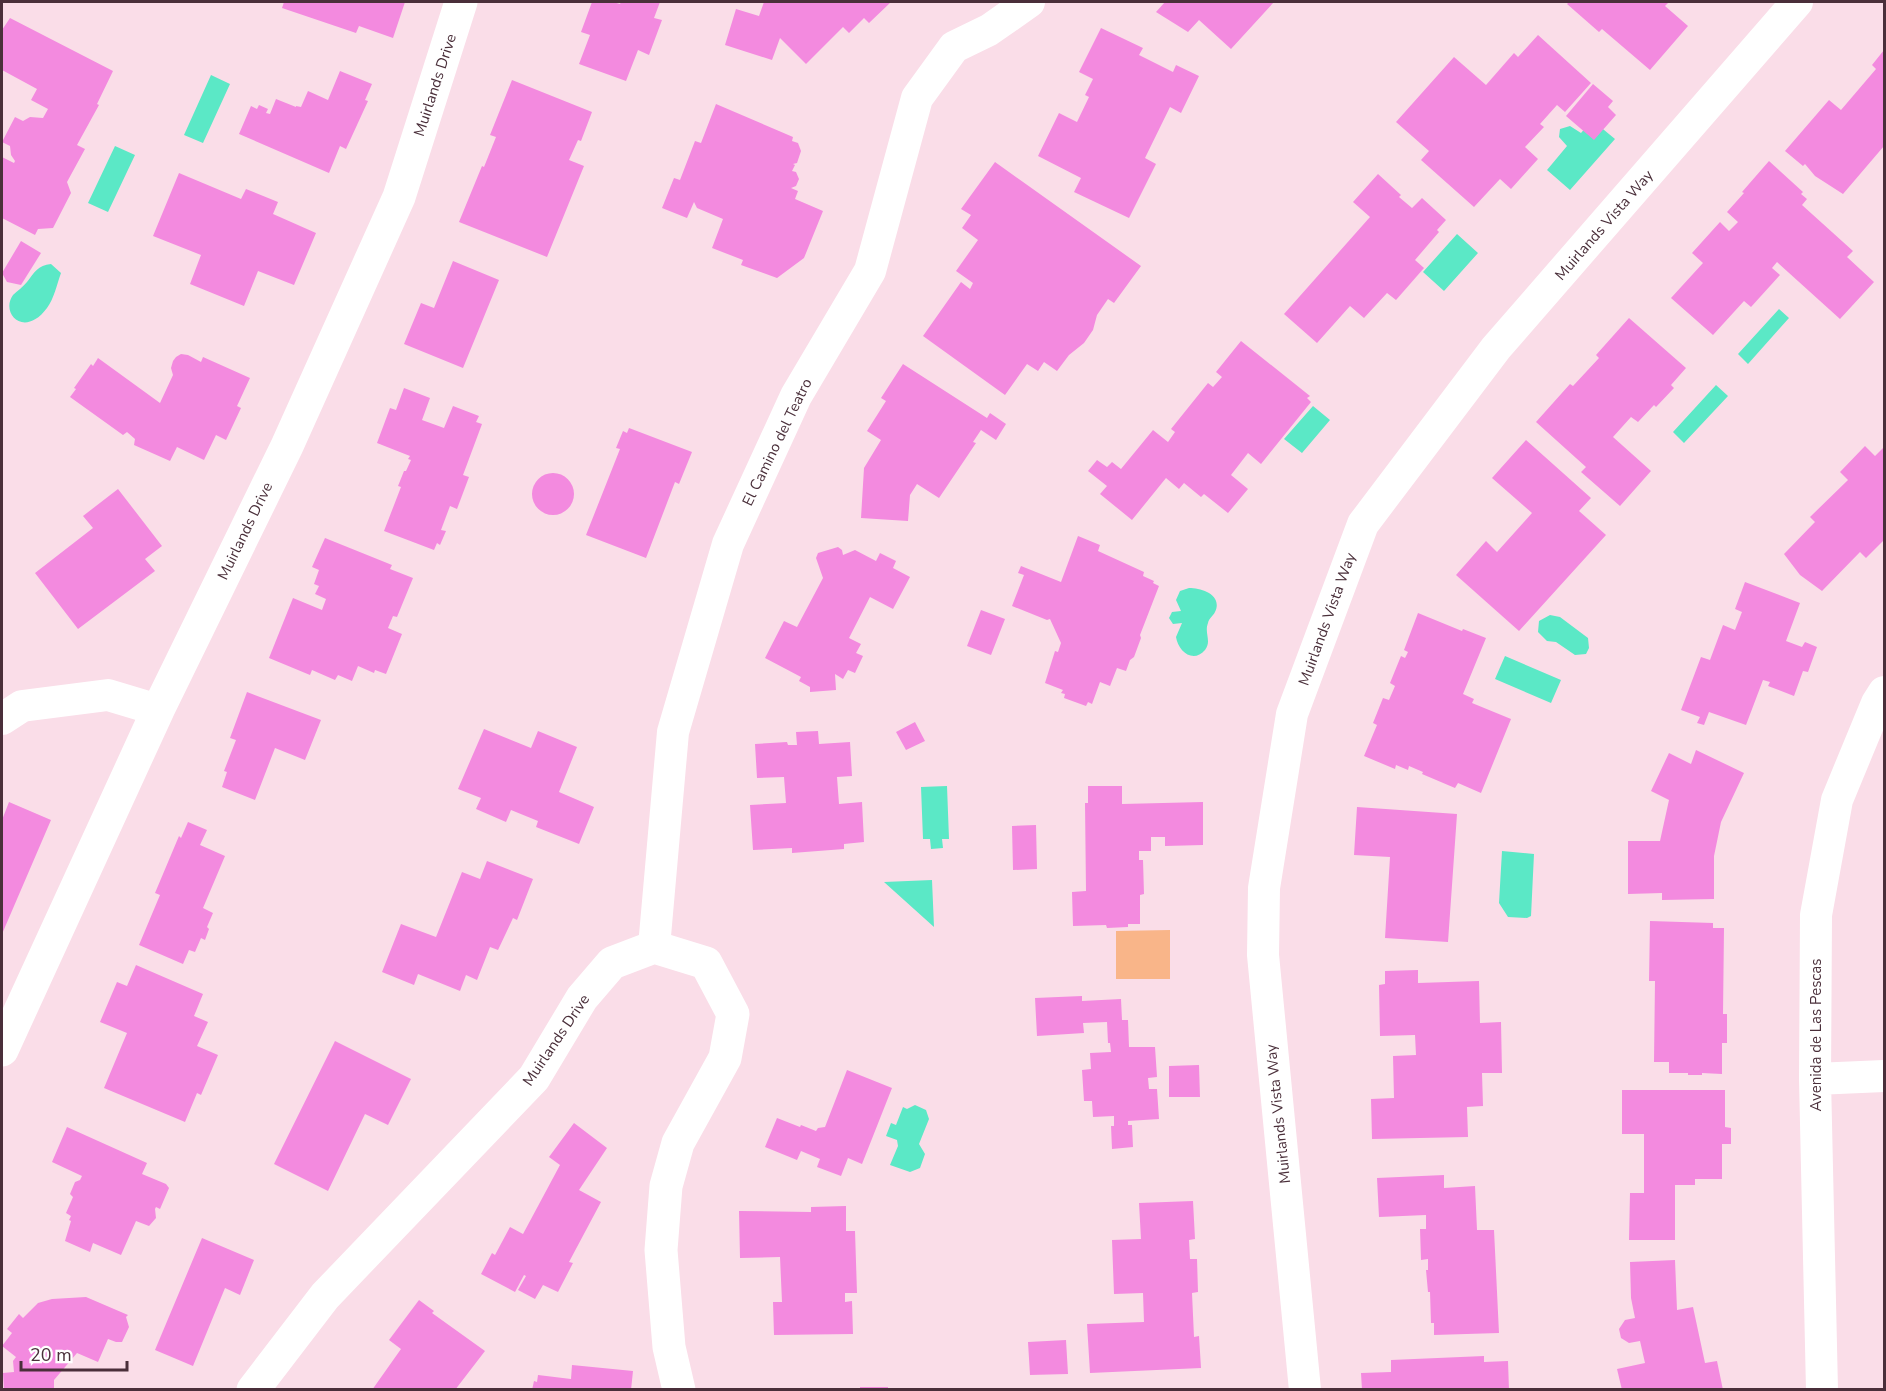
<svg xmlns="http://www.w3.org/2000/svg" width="1886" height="1391" font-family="'Nunito Sans',sans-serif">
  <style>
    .green { fill: #f9b589 }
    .water { fill: #5be8c6 }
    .building { fill: #f38adf }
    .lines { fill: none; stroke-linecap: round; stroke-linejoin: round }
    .minor { stroke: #fff; stroke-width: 32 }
    .tertiary { stroke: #fff; stroke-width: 33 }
    .labels { text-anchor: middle; stroke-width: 5; stroke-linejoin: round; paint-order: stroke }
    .street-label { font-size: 15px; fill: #4a2f3a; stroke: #fff }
  </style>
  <rect width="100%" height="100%" fill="#fadde8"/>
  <path class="green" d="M1170 930V979H1116V931Z"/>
  <path class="water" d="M211 75 230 84 203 143 184 135Z
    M1592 120 1615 139 1570 190 1547 170 1567 146 1559 137 1560 129 1570 126 1581 133Z
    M115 146 135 155 108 212 88 203Z
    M1457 234 1478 253 1444 291 1423 272Z
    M51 264 61 273C57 284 54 299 47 308 24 339 0 313 13 295 17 291 23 287 27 282 34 273 38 265 51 264Z
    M1779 309 1789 318 1748 364 1738 354Z
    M1716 385 1728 396 1684 443 1673 432Z
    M1313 406 1330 420 1302 453 1284 439Z
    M1189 588C1202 588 1223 595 1215 612 1213 616 1209 618 1208 623 1204 633 1212 641 1205 650 1193 664 1178 651 1176 637L1182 623 1173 624 1169 618 1172 612 1181 611 1176 600 1180 591Z
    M1550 615 1560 617 1588 638 1589 648 1586 654 1575 655 1556 642 1547 641 1538 632 1539 621Z
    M1505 656 1561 680 1551 703 1495 679Z
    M947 786 949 839H942L943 848 931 849 930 839H923L921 787Z
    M1502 851 1534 854 1531 916 1527 918 1508 917 1499 903Z
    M932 880 934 927 884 882Z
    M915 1105 926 1110 929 1119 919 1144 925 1154 920 1168 910 1172 890 1165 898 1146 897 1140 886 1136 891 1123 896 1125 903 1107 907 1109Z"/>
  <path class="building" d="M284 2H405L393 38 359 26 356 33 282 8Z
    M592 2H613L620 4 621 2H660L654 18 662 20 649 55 638 50 626 81 579 64 590 35 581 32Z
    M764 2H891L869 23 864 18 849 33 843 27 806 64 780 38 772 60 725 45 736 9 759 16Z
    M1165 2H1274L1231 49 1199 20 1188 32 1156 12Z
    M1569 2H1669L1665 6 1688 26 1650 70 1602 29 1599 32 1567 4Z
    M10 18 113 71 97 104 99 105 77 145 85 149 67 182 71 193 53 228 38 229 35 235 2 218V157L14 163 15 161 11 155 10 146 2 142 15 117 23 121 30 117 43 118 48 109 31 100 37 89 2 70V30Z
    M1101 28 1143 48 1139 55 1173 72 1176 65 1199 76 1181 113 1170 107 1145 158 1156 164 1129 218 1074 192 1081 178 1038 156 1059 113 1077 122 1089 97 1085 95 1093 79 1079 72Z
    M1538 35 1591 83 1565 112 1557 105 1540 124 1544 127 1525 147 1538 159 1511 189 1500 179 1474 207 1421 160 1429 151 1396 122 1454 57 1486 85 1514 53 1518 57Z
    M1884 50V146L1843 194 1815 176 1805 164 1803 166 1785 151 1829 100 1841 110 1876 69 1872 65Z
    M340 71 372 84 365 100 368 101 346 149 340 146 329 173 239 134 251 106 257 109 259 105 268 109 266 113 270 114 276 99 296 107V106L301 107 308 91 328 100Z
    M512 80 592 112 581 141 578 140 569 160 584 166 547 257 459 222 482 166 484 167 496 137 490 135Z
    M1593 84 1613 101 1608 107 1616 115 1594 140 1566 116Z
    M716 104 793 137 792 141 798 143 801 151 797 163 793 164 795 165 792 171 796 172 799 179 796 186 791 188 798 191 795 199 823 211 804 258 777 278 741 265 743 260 712 248 723 219 697 208 694 202 687 218 662 208 674 178 680 180 695 141 701 143Z
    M1769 161 1803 192 1801 194 1807 199 1802 205 1853 251 1847 257 1874 282 1840 319 1777 262 1772 268 1780 275 1751 307 1744 301 1713 335 1671 298 1703 263 1692 253 1720 222 1729 231 1738 222 1727 212 1744 193 1742 192Z
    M995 162 1141 266 1114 303 1108 299 1097 315 1093 330 1084 343 1069 355 1057 371 1044 362 1038 371 1027 364 1005 395 923 336 961 282 970 289 973 283 956 271 978 240 962 228 971 215 961 209Z
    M179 173 241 199 246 189 278 202 273 214 316 233 294 285 258 271 244 306 190 284 201 255 153 236Z
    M1378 174 1401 195 1399 197 1412 208 1422 198 1446 220 1437 230 1439 232 1415 260 1424 268 1396 300 1387 293 1364 318 1350 306 1317 343 1284 314 1370 217 1353 202Z
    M21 241 41 253 21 285 7 282 2 273Z
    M453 261 499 280 463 368 404 344 421 303 434 308Z
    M1629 318 1686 368 1671 385 1674 388 1656 407 1654 405 1638 422 1631 417 1613 437 1651 471 1620 506 1581 472 1586 467 1536 422 1570 384 1573 386 1599 358 1596 355Z
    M1241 341 1310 396 1307 398 1311 402 1261 464 1248 453 1231 475 1248 489 1228 513 1204 494 1201 497 1184 483 1179 489 1166 478 1132 520 1100 494 1107 486 1088 471 1097 460 1107 467 1112 462 1121 469 1153 430 1168 442 1175 432 1171 429 1208 383 1213 387 1222 377 1216 372Z
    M181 354 188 355 201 362 203 357 250 378 237 406 241 408 226 440 216 435 204 460 177 447 170 461 134 445 135 439 127 432 123 435 70 397 76 389 74 388 91 364 93 366 98 358 160 403 173 375 171 368 173 361 176 357Z
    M903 364 987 418 990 413 1006 424 996 440 981 430 973 442 976 443 939 498 917 484 910 495 908 521 861 518 864 468 881 440 867 431 886 401 881 398Z
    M404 388 430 398 422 420 444 428 453 406 479 416 476 422 482 424 463 475 469 477 457 509 450 506 441 530 446 531 440 545 437 543 434 550 384 531 401 487 398 486 404 471H406L411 460 408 459 410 456 377 443 390 408 396 410Z
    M629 428 692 452 679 484 675 482 646 558 586 535 620 449 616 448 623 431 627 433Z
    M1526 440 1591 498 1579 511 1606 535 1519 631 1456 575 1486 541 1497 552 1532 513 1492 478Z
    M1865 446 1875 456 1884 447V540L1866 558 1860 552 1822 591 1800 575 1784 554 1815 522 1810 517 1848 480 1840 472Z
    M532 494a21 21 0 1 1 42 0a21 21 0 1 1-42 0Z
    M118 489 162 546 145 559 155 571 78 629 35 573 93 528 83 516Z
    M1078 536 1100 545 1098 551 1144 572 1143 576 1154 581 1153 583 1159 586 1140 635 1141 638 1134 657 1130 660 1126 671 1117 668 1110 686 1100 682 1092 704 1088 702 1086 706 1064 698 1065 694 1061 693 1063 690 1045 683 1055 651 1058 652 1061 643 1050 619 1047 620 1012 606 1024 575 1018 573 1021 566 1061 582Z
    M325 538 392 565 390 569 413 578 397 617 393 616 388 628 402 634 386 674 375 670 374 673 358 666 352 681 338 675 335 680 312 670 310 675 269 658 293 598 322 610 326 599 315 594 319 586 314 584 319 570 312 567Z
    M838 547 842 550 843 555 855 550 876 561 880 553 896 561 893 568 910 577 893 609 870 597 849 638 861 644 856 653 863 656 855 673 848 670 843 679 835 674 836 690 810 692V687L799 681 801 677 765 658 784 621 797 627 823 578 816 558 818 553Z
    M1745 582 1800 603 1786 641 1802 647 1805 642 1817 647 1808 672 1803 671 1794 696 1768 686 1770 682 1763 680 1746 725 1709 712 1704 725 1697 723 1700 717 1681 710 1701 657 1710 660 1723 625 1735 630 1742 612 1735 609Z
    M981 610 1005 619 991 655 967 646Z
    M1418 613 1462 631 1463 629 1486 638 1463 694 1474 699 1472 703 1511 719 1481 793 1458 783 1455 788 1422 774 1423 772 1409 766 1408 770 1396 765 1395 769 1364 756 1377 725 1373 723 1383 698 1389 700 1395 686 1390 683 1401 656 1405 658 1408 652 1404 650Z
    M247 692 321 720 305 760 275 748 255 800 222 787 227 772 224 771 236 740 230 738Z
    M915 722 925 741 906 750 896 732Z
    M484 729 531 748 538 731 577 747 559 792 594 807 579 844 536 827 538 821 511 810 506 822 476 809 481 798 458 789Z
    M818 731 819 744 850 742 852 776 837 777 839 804 862 802 864 842 844 844V849L792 853V848L753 850 750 805 786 803 784 777 757 778 755 744 787 742 788 745H797L796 732Z
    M1696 750 1744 773 1721 822 1714 856V899L1662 900V893L1628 894V841H1660L1669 800 1651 791 1669 753 1691 764Z
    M1088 786H1122V804L1203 802V845L1165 846V837H1151V851H1139V860H1143L1144 894 1140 895V924H1128V927L1107 928 1106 925 1073 926 1072 892 1086 891 1085 803H1088Z
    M9 802 51 820 2 934V820Z
    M1357 807 1457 814 1448 942 1385 938 1390 857 1354 855Z
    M188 822 207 830 200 845 225 856 203 908 213 913 207 927 209 929 205 940 201 938 195 952 189 950 183 964 139 945 160 895 155 893 179 836 181 838Z
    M1036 825 1037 869 1013 870 1012 826Z
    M487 861 533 879 517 920 513 918 498 950 490 947 477 980 466 975 460 991 418 974 414 985 382 972 401 924 436 937 462 872 480 879Z
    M1650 921 1713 923V928H1724L1723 1014H1727V1043H1722V1074L1702 1073V1075H1688V1073H1669V1062H1654L1655 981H1649Z
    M136 965 203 994 194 1016 208 1022 197 1046 218 1055 201 1095 197 1093 185 1122 104 1088 127 1033 100 1022 117 982 127 986Z
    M1418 970V983L1479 981 1480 1023 1501 1022 1502 1073H1482L1483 1106 1467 1107 1468 1137 1372 1139 1371 1099 1394 1098 1393 1056 1416 1055 1415 1035 1380 1036 1379 985 1385 984V971Z
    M1082 996V1001L1121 999 1122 1020H1128L1129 1047H1155L1157 1077 1148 1078 1149 1089H1157L1159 1119 1128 1121V1125H1132L1133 1147 1112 1149 1111 1126H1114V1116L1093 1117 1092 1101H1084L1082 1070 1091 1069 1090 1053 1111 1052 1110 1043H1108L1107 1022 1083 1023 1084 1033 1037 1036 1035 998Z
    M335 1041 411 1079 388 1125 365 1114 328 1191 274 1164Z
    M1199 1065 1200 1097H1169V1066Z
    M847 1070 892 1088 862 1164 848 1158 841 1176 817 1167 820 1159 801 1151 797 1160 765 1147 777 1118 800 1127 801 1125 816 1131 818 1128 825 1127Z
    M1622 1090H1725V1127L1731 1128V1144H1722V1179H1695V1185H1675V1240H1629L1630 1193H1644V1134H1622Z
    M574 1123 607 1148 579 1190 601 1202 569 1262 573 1263 558 1292 543 1285 535 1299 518 1290 526 1276 524 1275 515 1292 481 1274 492 1253 495 1255 510 1227 523 1234 560 1165 549 1157Z
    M67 1127 147 1163 142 1174 166 1184 169 1188 160 1209 156 1207 155 1209 156 1218 149 1226 136 1221 121 1255 93 1243 90 1252 65 1241 71 1221 69 1220 71 1216 66 1213 73 1197 70 1194 75 1182 80 1180 82 1176 52 1162Z
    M1444 1175V1188L1475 1186 1477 1230H1494L1499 1333 1434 1335V1323H1431L1430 1292H1428L1426 1270H1428V1259L1421 1260 1420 1229H1426V1215L1379 1217 1377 1178Z
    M1193 1201 1195 1239 1189 1240 1190 1259H1197L1198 1292 1192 1293 1194 1337 1199 1336 1201 1368 1090 1373 1087 1324 1144 1322 1143 1293 1114 1294 1112 1240 1141 1239 1139 1203Z
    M846 1206V1231H855L857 1293H845V1302L852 1301 853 1334 774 1335 773 1302H782L780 1257 740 1258 739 1211 811 1212V1207Z
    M202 1238 254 1260 240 1295 225 1288 193 1366 155 1350Z
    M1675 1260 1677 1310 1693 1307 1705 1363 1717 1361 1723 1390H1622L1617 1369 1645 1363 1640 1341 1629 1343 1621 1338 1619 1329 1625 1320 1635 1318 1631 1298 1630 1262Z
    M86 1297 128 1315 126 1317 129 1327 122 1342H116L108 1339 98 1362 77 1353 54 1380V1390H4L3 1373 14 1372 13 1361 16 1357 2 1346 12 1333 7 1329 19 1314 23 1318 38 1303 52 1299Z
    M419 1300 434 1311 432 1313 485 1351 455 1390H372L401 1349 389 1340Z
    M1066 1340 1068 1374 1030 1375 1028 1342Z
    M1484 1356V1362L1508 1361 1509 1390H1362L1361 1373 1391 1372V1360Z
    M572 1365 633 1371 631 1390H532L534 1381 537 1382 538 1375 571 1379Z
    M860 1387H888V1390H860Z"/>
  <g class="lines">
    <path class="minor" d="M2 719 22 706 108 695 158 710
      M654 947 673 732 728 544 796 396 870 271 917 98 954 47 989 30 1029 2
      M1815 1079 1884 1076
      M1305 1390 1263 955 1264 888 1292 714 1363 524 1496 348 1797 2
      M1822 1390 1815 1079 1816 915 1837 800 1877 703 1884 692"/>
    <path class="tertiary" d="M2 1050 158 710 287 446 399 197 461 2
      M253 1390 325 1296 534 1078 582 998 612 963 654 947 706 963 733 1014 725 1058 678 1143 666 1186 661 1250 669 1347 679 1390"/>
  </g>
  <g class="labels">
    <g class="street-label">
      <text transform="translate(435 85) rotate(-72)" y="5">Muirlands Drive</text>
      <text transform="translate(1604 225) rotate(-49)" y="5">Muirlands Vista Way</text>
      <text transform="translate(777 442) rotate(-64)" y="5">El Camino del Teatro</text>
      <text transform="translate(245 531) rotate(-64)" y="5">Muirlands Drive</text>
      <text transform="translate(1327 619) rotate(-70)" y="5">Muirlands Vista Way</text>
      <text transform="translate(1816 1035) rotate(-90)" y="5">Avenida de Las Pescas</text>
      <text transform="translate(556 1040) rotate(-56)" y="5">Muirlands Drive</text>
      <text transform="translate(1278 1114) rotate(-96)" y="5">Muirlands Vista Way</text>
    </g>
  </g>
  <rect width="1886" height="1391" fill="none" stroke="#4a2f3a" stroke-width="6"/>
  <path d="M21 1361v9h106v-9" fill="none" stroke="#4a2f3a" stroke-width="3"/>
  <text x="30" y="1361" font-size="18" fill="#4a2f3a" stroke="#ffffff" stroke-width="4.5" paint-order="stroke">20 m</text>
</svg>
